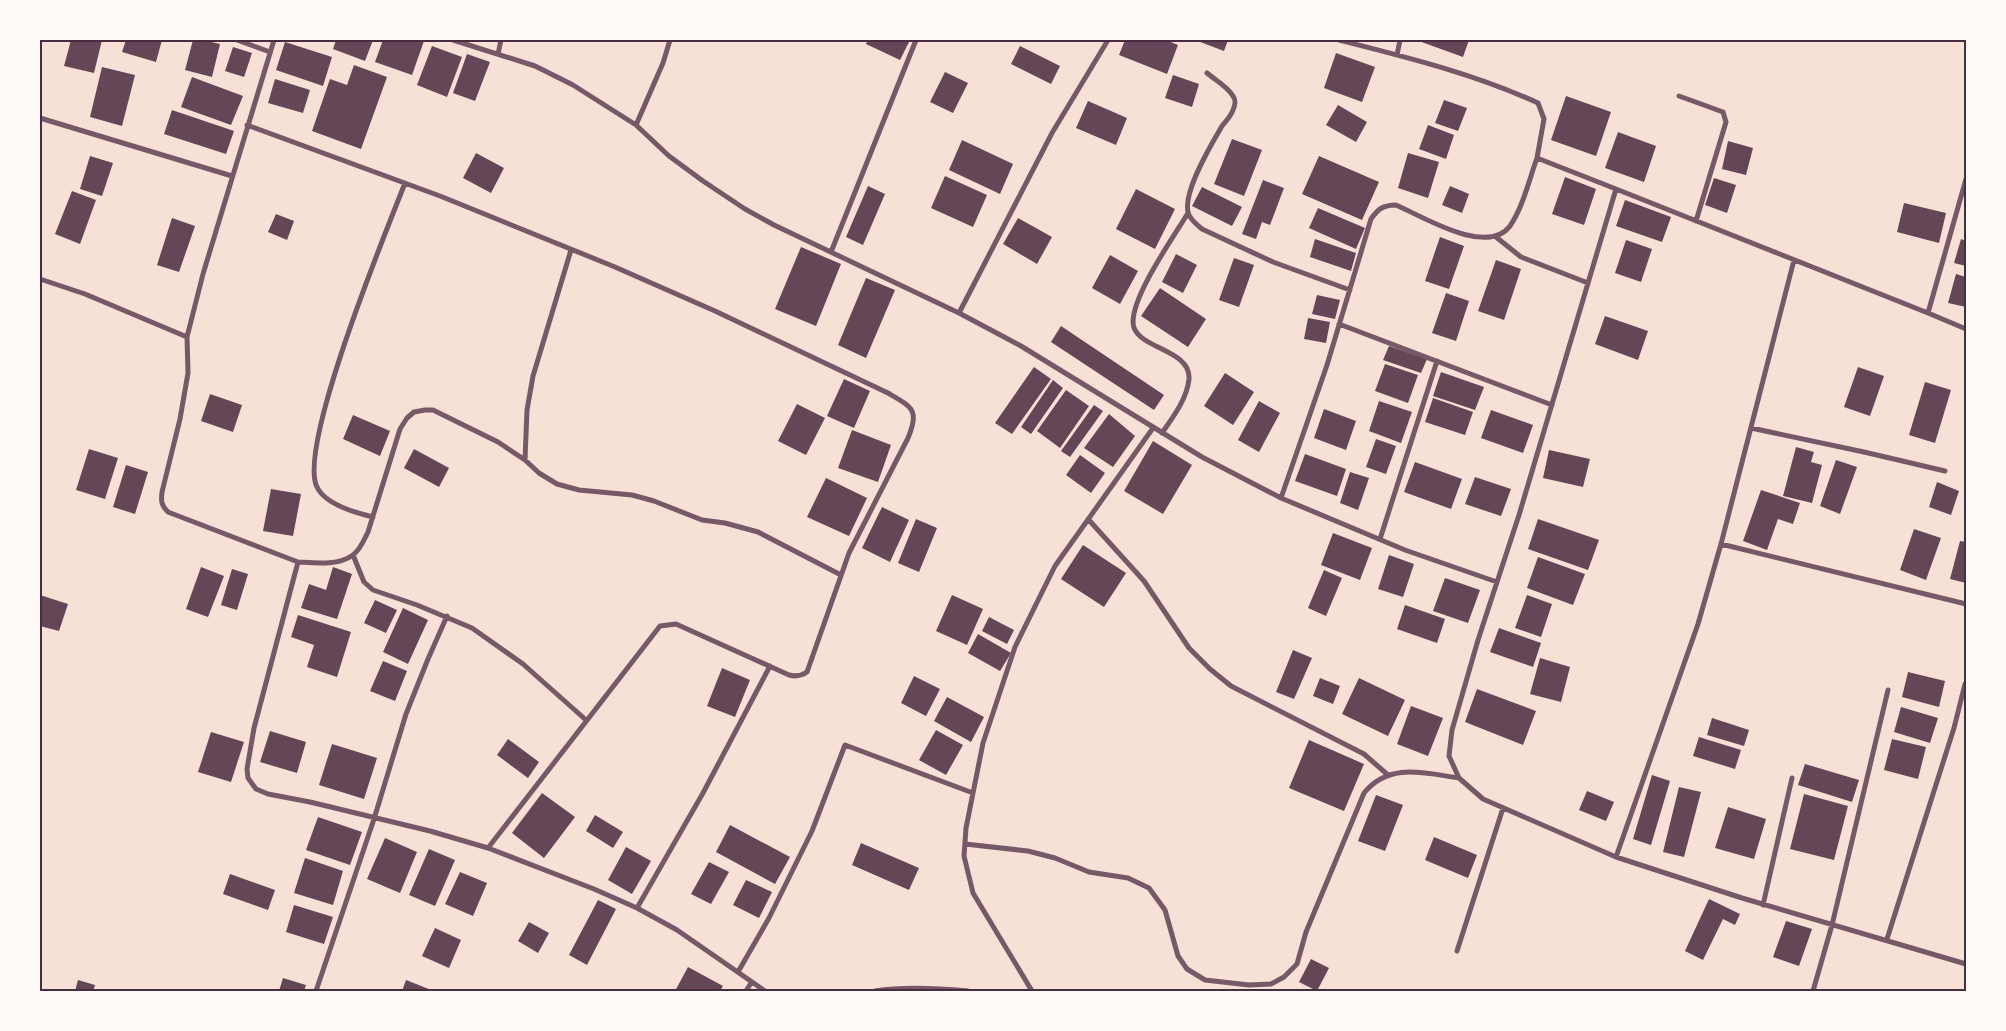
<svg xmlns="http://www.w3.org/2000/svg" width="2006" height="1031" font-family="'Archivo Narrow',sans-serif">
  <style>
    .building { fill: #644757 }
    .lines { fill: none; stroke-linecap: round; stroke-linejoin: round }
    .minor { stroke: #755966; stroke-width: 5 }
    .neatline { fill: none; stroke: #4a2c40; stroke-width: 2 }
  </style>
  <rect width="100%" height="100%" fill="#f7e1d7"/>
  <path class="building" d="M71 40H102L94 73 64 66Z
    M126 40H162L156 62 122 52Z
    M193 40H203L220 44 212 77 185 70Z
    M336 40H373L365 61 333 49Z
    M383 40 424 41 412 75 375 62Z
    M868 40H910L900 60 866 44Z
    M1125 40H1166L1178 45 1167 74 1119 55Z
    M1195 40H1228L1224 51Z
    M1416 40H1469L1463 57Z
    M285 42 332 57 323 86 276 70Z
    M432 46 462 57 447 97 417 85Z
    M1020 46 1060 66 1051 84 1011 64Z
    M233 47 252 53 244 77 225 71Z
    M1336 53 1375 67 1362 102 1324 88Z
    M467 54 490 62 475 101 453 93Z
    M354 65 387 77 361 149 312 131 330 79 347 85Z
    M102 67 135 75 122 126 90 117Z
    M945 72 968 83 953 113 930 102Z
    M1173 75 1199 84 1192 107 1165 98Z
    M192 77 243 96 231 125 181 107Z
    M275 79 310 90 303 113 268 103Z
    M1566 96 1611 112 1596 156 1551 140Z
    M1444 100 1467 108 1458 131 1435 123Z
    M1088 101 1127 118 1116 145 1076 128Z
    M1338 105 1367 122 1356 142 1326 125Z
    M172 110 234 131 226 154 164 134Z
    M1428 125 1454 135 1446 159 1419 149Z
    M1618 132 1656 146 1644 182 1605 168Z
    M1232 139 1262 150 1244 196 1214 184Z
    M962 140 1013 164 1000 194 949 170Z
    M1728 141 1753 148 1746 175 1722 169Z
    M476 153 504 168 491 193 463 178Z
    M1408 153 1439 162 1428 198 1398 188Z
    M90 156 113 163 102 196 80 189Z
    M1319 156 1379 182 1362 220 1302 194Z
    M945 176 987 195 973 227 931 208Z
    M1565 177 1596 189 1584 225 1552 214Z
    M1714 178 1736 185 1727 213 1705 205Z
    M1263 180 1284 188 1270 225 1262 222 1256 239 1242 234Z
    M868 186 885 194 863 245 846 237Z
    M1450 186 1469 194 1462 213 1442 205Z
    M1202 187 1242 207 1232 226 1192 206Z
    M1136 189 1175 209 1155 249 1116 229Z
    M72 191 96 200 80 244 55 234Z
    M1625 200 1671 217 1662 242 1616 226Z
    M1904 203 1946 213 1939 243 1897 232Z
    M1318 208 1365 228 1356 249 1309 228Z
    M276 214 294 221 287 240 268 232Z
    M172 218 195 226 179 272 157 265Z
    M1018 218 1052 237 1037 264 1003 244Z
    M1440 237 1464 246 1449 289 1425 281Z
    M1315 239 1356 253 1351 271 1310 257Z
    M1961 239 1966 241V266L1954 263Z
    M1626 240 1652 249 1641 282 1615 273Z
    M801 247 841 264 816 326 775 309Z
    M1176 254 1197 265 1183 293 1162 282Z
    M1110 255 1138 271 1120 304 1092 288Z
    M1234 258 1254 265 1239 307 1219 300Z
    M1496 260 1521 269 1504 320 1478 311Z
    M1956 274 1966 277V307L1948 303Z
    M866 278 895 290 866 358 838 345Z
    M1160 288 1206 319 1188 347 1141 316Z
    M1446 293 1469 301 1456 341 1432 333Z
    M1317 295 1340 300 1335 319 1312 314Z
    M1605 316 1648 331 1638 360 1595 344Z
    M1308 318 1330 322 1326 343 1304 339Z
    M1061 326 1164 395 1154 410 1051 342Z
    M1389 346 1427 359 1421 373 1383 360Z
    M1385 364 1418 375 1408 403 1375 391Z
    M1034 367 1051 379 1012 434 995 423Z
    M1858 367 1884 376 1870 416 1844 407Z
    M1441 372 1484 387 1475 410 1433 396Z
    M1225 373 1254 392 1233 425 1204 406Z
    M844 379 870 391 854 428 827 416Z
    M1053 380 1063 388 1031 434 1021 427Z
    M1925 382 1951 390 1935 443 1909 435Z
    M1066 390 1089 406 1060 448 1037 431Z
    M210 394 242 405 233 432 201 421Z
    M1433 398 1473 412 1465 435 1425 422Z
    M1259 401 1280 413 1259 452 1238 440Z
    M1379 401 1412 412 1401 443 1369 431Z
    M797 404 825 418 806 455 778 441Z
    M1094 405 1103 411 1070 457 1061 451Z
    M1324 409 1356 421 1346 450 1314 438Z
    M1491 410 1533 425 1523 453 1481 438Z
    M1109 414 1135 436 1113 467 1084 448Z
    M353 415 390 431 380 456 343 439Z
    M852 430 891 445 878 482 838 468Z
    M1376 439 1396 446 1386 474 1366 467Z
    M1153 441 1192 465 1163 514 1124 491Z
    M1796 447 1814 452 1811 462 1822 465 1812 503 1783 496Z
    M89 449 118 458 105 499 76 490Z
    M414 449 449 468 439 487 404 468Z
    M1549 450 1590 459 1583 487 1543 478Z
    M1305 454 1346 469 1337 496 1295 481Z
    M1080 455 1105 473 1091 493 1066 475Z
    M1836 460 1857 467 1840 514 1820 506Z
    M1415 462 1462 479 1451 509 1404 492Z
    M126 465 148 472 135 514 113 507Z
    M1350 472 1369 478 1358 510 1340 503Z
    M1475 477 1511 489 1501 516 1465 504Z
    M826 478 867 498 849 536 807 517Z
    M1937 482 1959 491 1951 515 1929 507Z
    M271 489 301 494 293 536 263 531Z
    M1761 490 1800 503 1793 524 1778 519 1767 550 1743 541Z
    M882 507 909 520 890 562 862 548Z
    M916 519 937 528 919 572 898 563Z
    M1538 519 1599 540 1588 570 1528 549Z
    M1914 529 1941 538 1926 580 1900 570Z
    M1333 533 1372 548 1360 580 1321 565Z
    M1960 541 1966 542V583L1950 579Z
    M1083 545 1126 573 1104 607 1061 579Z
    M1389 555 1414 564 1403 597 1378 589Z
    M1538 557 1585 574 1573 605 1527 588Z
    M201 567 224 576 208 617 186 609Z
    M333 567 352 574 337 619 301 608 309 584 326 590Z
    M232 569 248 574 237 610 221 605Z
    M1324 570 1342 578 1326 616 1308 608Z
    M1445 578 1480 590 1468 623 1433 611Z
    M40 595 68 604 59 631 40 626Z
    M952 595 983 609 967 645 936 631Z
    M1527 595 1552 604 1541 637 1515 628Z
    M375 600 397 610 386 633 364 623Z
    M1405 605 1445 619 1437 643 1397 629Z
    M403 608 428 620 408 664 383 652Z
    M298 615 351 632 337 677 307 667 314 645 291 637Z
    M989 617 1014 630 1007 644 982 631Z
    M1499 628 1541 643 1533 667 1490 652Z
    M978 634 1011 653 1000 671 968 653Z
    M1293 650 1312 658 1294 699 1276 692Z
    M1540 658 1570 667 1561 702 1530 694Z
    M383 661 407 671 395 701 370 691Z
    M722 668 750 680 735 717 707 706Z
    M1908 672 1945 681 1939 707 1902 697Z
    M914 676 940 689 926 716 901 703Z
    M1320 678 1340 686 1333 704 1313 696Z
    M1359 678 1405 700 1388 736 1342 714Z
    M1477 689 1536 711 1523 745 1465 722Z
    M947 697 984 717 971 742 934 721Z
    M1411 706 1443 718 1428 756 1397 744Z
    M1901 707 1938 718 1930 743 1894 732Z
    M1712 718 1749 730 1744 746 1707 735Z
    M936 730 963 745 946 775 919 760Z
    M270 731 306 742 297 773 260 762Z
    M211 732 244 742 231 782 198 772Z
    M1699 737 1741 750 1735 769 1693 756Z
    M508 739 539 762 528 778 497 755Z
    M1892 739 1926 747 1918 779 1884 770Z
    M1309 740 1364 764 1344 811 1289 788Z
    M332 744 377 758 364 799 319 785Z
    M1805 764 1859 780 1852 802 1798 785Z
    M1652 775 1670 781 1651 845 1633 839Z
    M1679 787 1701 792 1684 857 1663 852Z
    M1587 791 1614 802 1606 821 1579 810Z
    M542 793 575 817 544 858 512 833Z
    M1804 794 1848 806 1834 860 1790 849Z
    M1376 795 1403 805 1385 851 1358 841Z
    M1728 807 1766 819 1754 859 1715 848Z
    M595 815 623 832 613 848 586 831Z
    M318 817 362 832 350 865 306 850Z
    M730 825 790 857 775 884 716 852Z
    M1434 837 1477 855 1468 878 1425 860Z
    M385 838 417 852 400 893 367 879Z
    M861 843 919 868 909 890 852 865Z
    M626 847 651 861 632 894 608 880Z
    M429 849 455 860 435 906 409 895Z
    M305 858 343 871 333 905 294 893Z
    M709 862 729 872 711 904 691 894Z
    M460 872 487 883 473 916 445 904Z
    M230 874 275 890 268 910 223 894Z
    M746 880 772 892 759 918 733 905Z
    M1709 899 1740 914 1735 925 1723 919 1703 960 1685 951Z
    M598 900 616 909 587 965 569 955Z
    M294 905 333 917 324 944 286 932Z
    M1786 921 1812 929 1799 966 1773 957Z
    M529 922 549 933 538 953 518 941Z
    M435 928 461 940 449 968 422 956Z
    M1311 959 1329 968 1317 991 1299 982Z
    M688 967 723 986 720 991H675Z
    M283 978 306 985 304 991H279Z
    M78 980 95 985 93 991H75Z
    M406 980 434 991H402Z"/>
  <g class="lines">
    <path class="minor" d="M237 40 270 52
      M453 40 535 66 573 85 636 125 669 156 703 181 745 209 774 225 959 313 1021 346 1202 457 1281 498 1405 550 1497 582
      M1339 40C1406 57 1475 74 1538 103L1544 119 1537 158 1616 189
      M498 54 501 40
      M1397 55 1400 40
      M1207 73C1214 79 1228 87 1233 96 1236 100 1235 106 1233 110 1231 116 1226 121 1222 126 1212 143 1180 196 1189 215 1192 221 1197 225 1202 229L1273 262 1350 290
      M1679 96 1723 112 1726 122 1696 221
      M40 118 232 176
      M247 125 440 196 615 267 715 311 888 393C912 407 920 410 908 438L849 553 807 672C801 676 796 677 789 675L676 624 660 626 488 848
      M636 125 663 63 670 40
      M1966 179 1928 313 1616 189 1519 515 1478 640 1452 730 1449 756 1459 778 1483 799 1616 857 1742 898 1966 964
      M1496 237 1521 257 1588 283
      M831 252 916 40
      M40 279 85 294 187 337 203 274 274 40
      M959 313 1052 133 1108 40
      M1928 313 1966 329
      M1339 324 1552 405
      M187 337 188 373 180 419 162 492C161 501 161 505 168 512L298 562 254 728 247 769 248 778 256 789 268 794 310 802 430 831 488 848 594 889 637 908 677 930 765 991
      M1751 428 1864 452 1945 471
      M1162 433C1173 417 1187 399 1189 379 1191 348 1133 349 1133 322 1133 294 1173 238 1188 213
      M525 460 527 410 533 376 571 250
      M1281 498 1327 365 1371 219C1378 209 1383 205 1396 205 1422 216 1487 257 1510 226 1523 207 1529 180 1537 158
      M373 517C356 513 325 504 317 487 297 447 386 232 405 183
      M1088 519 1144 581 1189 648 1210 669 1231 686 1364 754 1388 775
      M1380 539 1437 361
      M1721 544 1966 604
      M353 555 364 582 373 590 417 605 472 628 523 664 586 720
      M298 562C315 563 338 566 353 555 360 550 364 540 368 532L400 429 407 418 414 412 425 410H433L498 442 525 460 539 473 557 484 579 490 632 495 654 501 702 520 725 523 758 532 841 575
      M965 844 1028 851 1055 858 1089 872 1128 878 1149 888 1165 910 1178 956 1187 969 1205 980 1249 985 1271 984 1284 977 1297 964 1306 932 1364 793C1389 762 1424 773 1459 778
      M1616 857 1698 624 1721 544 1794 260
      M1763 905 1792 778
      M637 908 703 793 770 666
      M1887 939 1954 728 1965 684
      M1457 951 1503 808
      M738 972 769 918 812 831 845 745 973 793
      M316 991 374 819 406 714 428 659 447 616
      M746 991 751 983
      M875 991C905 986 937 988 968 991
      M1032 991 973 893 964 856 966 828 983 743 1015 647 1055 566 1153 428
      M1813 991 1832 925 1888 690"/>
  </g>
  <rect width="2006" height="1031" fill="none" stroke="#fffaf5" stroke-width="82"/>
  <rect x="41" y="41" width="1924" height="949" class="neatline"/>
</svg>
